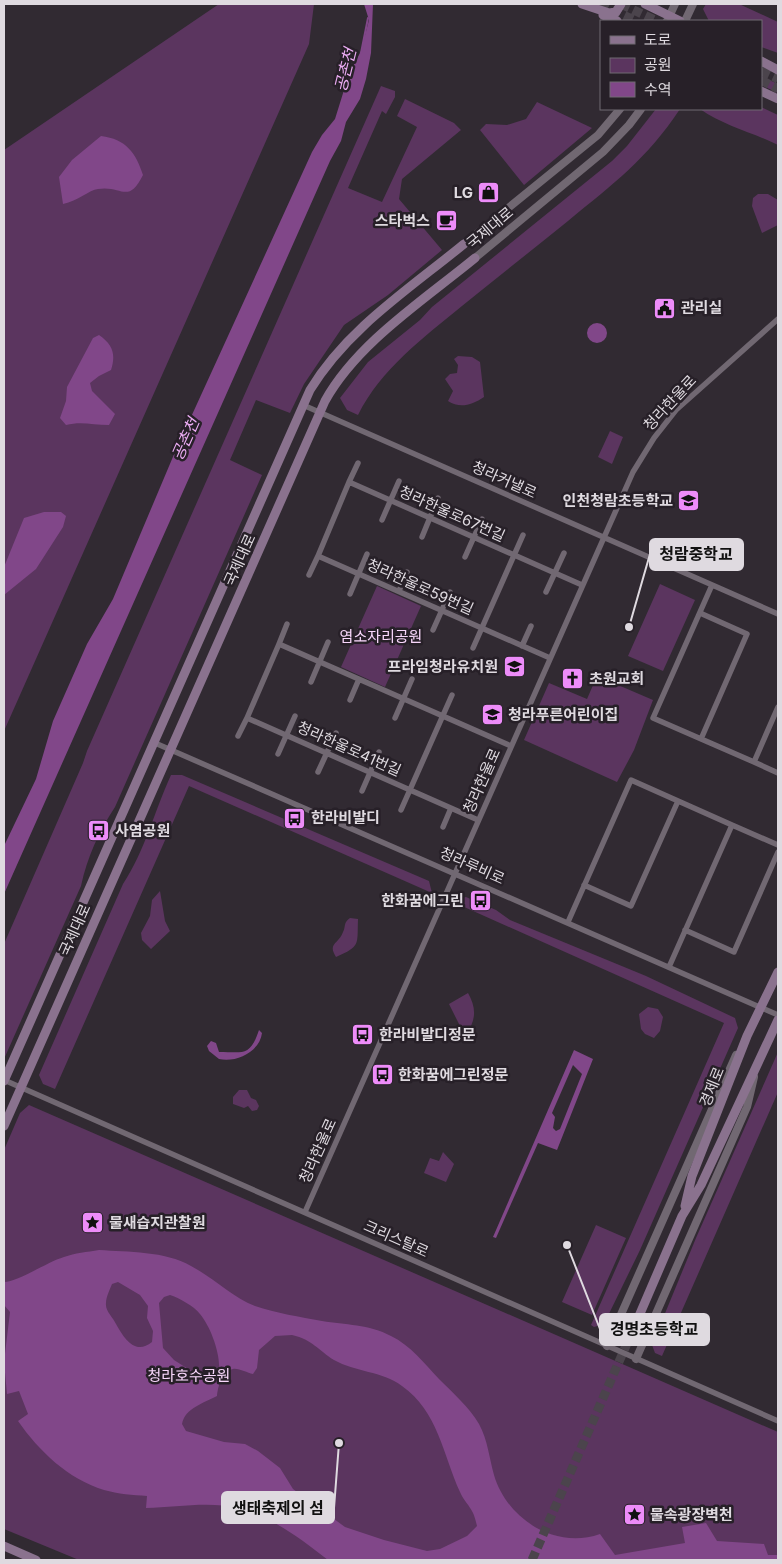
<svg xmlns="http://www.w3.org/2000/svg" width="782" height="1564" font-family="Inter,'Noto Sans KR',sans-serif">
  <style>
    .green { fill: #5b355f }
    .water { fill: #814789; fill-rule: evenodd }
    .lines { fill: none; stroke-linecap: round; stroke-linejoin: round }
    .stream { stroke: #814789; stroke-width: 2 }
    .secondary-tunnel { stroke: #4b444c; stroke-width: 9; stroke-dasharray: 9 4.5; stroke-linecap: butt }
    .minor { stroke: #716872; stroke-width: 5.5 }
    .tertiary { stroke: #716872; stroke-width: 8 }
    .secondary { stroke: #8a728e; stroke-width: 9 }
    .labels { text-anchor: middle; stroke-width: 5; stroke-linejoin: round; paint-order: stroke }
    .poi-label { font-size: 15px; font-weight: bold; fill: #dfdae0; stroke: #272028; text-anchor: start }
    .street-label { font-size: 15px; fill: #dfdae0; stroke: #272028 }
    .park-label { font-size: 15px; fill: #f8d7fb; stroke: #272028 }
    .water-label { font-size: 16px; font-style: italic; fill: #edadf5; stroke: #272028 }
    .leader { fill: none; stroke: #dfdae0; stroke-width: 2 }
    .callout-dot { fill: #dfdae0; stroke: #272028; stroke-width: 2 }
    .callout { fill: #dfdae0; stroke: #dfdae0; stroke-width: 2 }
    .callout-label { font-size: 16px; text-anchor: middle; font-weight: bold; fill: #111 }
  </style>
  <rect width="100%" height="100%" fill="#312a32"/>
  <path class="green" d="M219 4H314L309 44 4 731V150Z
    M706 4H739L778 22V53L761 47V21H709L703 9Z
    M761 76 778 84V93L761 85Z
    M381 86 395 91V97L386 114 382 111 348 188 382 202 417 127 397 116 405 99 454 123 461 130 402 179 399 199 442 250 388 295 344 325 304 384 290 413 256 400 230 460 262 475 115 807C99 831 87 858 81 886L4 1059V944L83 763 87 751Z
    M537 102 592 128 524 185 480 130 486 124 507 125 526 119Z
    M761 107 778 115V145C752 132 724 126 700 109H761Z
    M656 109H680C646 160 614 183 568 221 533 249 497 278 462 306 423 338 381 369 358 415L347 410 340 398 368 362 420 320 432 307 612 161 627 146Z
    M758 194H768L778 200V225L762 233 752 206 753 198Z
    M458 356 472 357 480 362 484 397C472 405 460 409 448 401L453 391 445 379 450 374 457 373 458 365 454 359Z
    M610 431 623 437 612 464 598 457Z
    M660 584 695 600 663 671 628 656Z
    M377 586 421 606 385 687 341 667Z
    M597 676 653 700 634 750 617 782 524 740 549 683 587 699Z
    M171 775H182L429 881 432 893 189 786 55 1089 43 1084 39 1075 123 884C145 851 154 812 171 775Z
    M160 891 165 921 170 931 151 949 142 940 141 933 150 916 152 900Z
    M466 897 496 910 510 920 646 976 735 1018 738 1028 640 1250 604 1324 594 1327 591 1325 724 1023 453 902 454 900Z
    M350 918 358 919C357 945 361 946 336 957 327 943 339 944 343 932 346 926 343 923 350 918Z
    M468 993C477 1009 476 1021 465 1036L449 1004Z
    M648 1007 658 1009 663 1017 660 1031 654 1038 645 1034 641 1029 639 1014Z
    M778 1052V1092L662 1356 655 1353 652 1345 696 1238Z
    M239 1090H247L251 1098 256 1100 259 1106 257 1110 252 1111 248 1106 244 1108 233 1104V1097Z
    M29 1105 778 1432V1560H79L4 1529V1150L20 1113Z
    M443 1152 454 1164 446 1182 424 1173 430 1158 439 1161Z
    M596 1225 626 1238 592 1315 562 1302Z"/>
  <path class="water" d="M364 4H373L371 53 366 79 360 99 346 122 341 141 330 161 4 894V846L36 779 53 721 87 644 113 599 175 452 312 152 322 135 335 119 349 74 361 51 369 20Z
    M101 136C126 139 136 153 143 175 128 205 122 185 98 189 89 190 78 201 63 204L59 177 72 160Z
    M587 333a10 10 0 1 1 20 0a10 10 0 1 1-20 0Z
    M99 335C113 345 116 354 111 370L99 376 90 383 92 391 115 414 109 425C93 425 81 421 66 425L60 418 66 401 67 387 93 338Z
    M44 512H61L66 516 63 527 36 569 4 595V567L24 518Z
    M259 1030 262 1033C260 1051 237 1063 219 1059L209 1051 207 1046 211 1041 216 1043 219 1052C243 1052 250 1057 259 1030Z
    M574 1050 593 1059 557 1150 538 1143 496 1238 493 1237ZM573 1065 582 1074 560 1129 556 1131 553 1128 555 1117 552 1113Z
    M99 1250C128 1252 165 1251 191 1266 214 1278 232 1297 255 1306 276 1313 300 1317 322 1321 345 1325 369 1324 391 1336 410 1345 425 1364 439 1379 453 1393 469 1407 479 1424 488 1441 489 1457 494 1475 507 1519 555 1550 600 1534L615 1555 685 1543 682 1527 706 1523 717 1541 764 1544 768 1555H778V1560H328C301 1539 272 1517 239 1508 210 1501 176 1507 146 1508L147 1496C133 1495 118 1494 104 1490 68 1479 39 1451 18 1421L28 1414 19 1391 7 1394 4 1362 10 1312 4 1305V1282C18 1282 47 1262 64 1257 75 1253 87 1252 99 1250ZM118 1282 140 1295 148 1306 147 1318 153 1331 152 1342C135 1356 124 1338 116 1324 113 1317 105 1311 106 1303 106 1297 110 1289 112 1284ZM170 1295C179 1298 194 1306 200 1314 211 1327 223 1359 218 1376L210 1378 199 1376 174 1360 163 1348 159 1303 164 1297ZM292 1335C313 1340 318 1350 334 1360 355 1372 382 1371 402 1386 438 1411 443 1455 460 1492 467 1507 473 1506 477 1526L467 1536 440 1549 427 1551 384 1540 345 1527 293 1489 280 1468 258 1451 245 1444 224 1442 186 1431 182 1424C185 1408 204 1403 217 1396 218 1386 222 1371 233 1369 239 1368 247 1373 253 1374L257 1368 259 1350 275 1336Z"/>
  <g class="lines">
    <path class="stream" d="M361 53 368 18"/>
    <path class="secondary-tunnel" d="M600 4 636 21
      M621 4 657 21
      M761 71 778 79
      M761 80 778 89
      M532 1560 639 1316"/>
    <path class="minor" d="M303 405 778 614
      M349 482 358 463
      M382 520 399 481
      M422 537 438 498
      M465 557 482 519
      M309 575 318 556
      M712 585 653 718 754 762 778 707
      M399 591 407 572
      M546 592 564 553
      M350 594 367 554
      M700 613 747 634 701 739
      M433 630 450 592
      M279 644 287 624
      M522 646 531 626
      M473 648 523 535
      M550 658 318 556 349 482 582 585
      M311 682 328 642
      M350 700 359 679
      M395 718 412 679
      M238 736 247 718
      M155 743 778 1015
      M278 754 295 716
      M754 762 778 773
      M318 772 336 733
      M362 791 379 752
      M401 810 452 695
      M478 820 247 718 279 644 511 746
      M732 825 778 845
      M443 827 451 808
      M584 885 631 906 678 801
      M568 922 631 780 732 825 669 967
      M685 930 734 952 778 852
      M4 1080 778 1421
      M305 1212 633 472 654 438 676 410 778 319"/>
    <path class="tertiary" d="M667 21 675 4
      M685 21 693 4
      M464 244 598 135 620 109
      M475 258 603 152 629 125 641 109
      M619 1319 621 1323 642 1333 649 1330
      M607 1346 736 1055
      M636 1359 747 1107 754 1077"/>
    <path class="secondary" d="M582 4 609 13 616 12 621 4
      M645 4 680 21
      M603 15 617 21
      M761 61 778 70
      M761 91 778 99
      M4 1081 310 390C347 329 409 289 464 244
      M4 1126 325 401C357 343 424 300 475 258
      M685 1206 692 1176 747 1036 778 972
      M639 1316 682 1216 701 1185 778 1020
      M4 1546 36 1560"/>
  </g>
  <defs>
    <symbol id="shop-square" viewBox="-11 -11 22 22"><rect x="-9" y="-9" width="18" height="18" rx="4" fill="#ed8cf9" stroke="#272028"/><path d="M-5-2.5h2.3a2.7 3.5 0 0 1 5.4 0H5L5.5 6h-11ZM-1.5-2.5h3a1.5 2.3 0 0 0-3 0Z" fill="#111"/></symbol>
    <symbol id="cafe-square" viewBox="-11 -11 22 22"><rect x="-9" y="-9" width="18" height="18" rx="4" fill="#ed8cf9" stroke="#272028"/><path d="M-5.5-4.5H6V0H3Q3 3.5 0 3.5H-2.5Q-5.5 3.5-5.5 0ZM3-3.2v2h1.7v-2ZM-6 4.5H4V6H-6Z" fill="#111"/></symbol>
    <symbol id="civic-square" viewBox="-11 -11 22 22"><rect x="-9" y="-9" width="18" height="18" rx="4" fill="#ed8cf9" stroke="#272028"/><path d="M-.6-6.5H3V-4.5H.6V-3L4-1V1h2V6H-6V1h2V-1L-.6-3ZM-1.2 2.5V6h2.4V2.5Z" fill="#111"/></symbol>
    <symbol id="school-square" viewBox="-11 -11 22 22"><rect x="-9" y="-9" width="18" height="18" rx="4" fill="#ed8cf9" stroke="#272028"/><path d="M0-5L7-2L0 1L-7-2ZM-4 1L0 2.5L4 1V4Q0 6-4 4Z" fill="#111"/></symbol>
    <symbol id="church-square" viewBox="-11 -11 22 22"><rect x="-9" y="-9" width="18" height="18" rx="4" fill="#ed8cf9" stroke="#272028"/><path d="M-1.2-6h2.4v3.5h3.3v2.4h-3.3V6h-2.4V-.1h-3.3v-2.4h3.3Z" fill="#111"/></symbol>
    <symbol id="bus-square" viewBox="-11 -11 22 22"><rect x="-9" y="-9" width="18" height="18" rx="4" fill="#ed8cf9" stroke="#272028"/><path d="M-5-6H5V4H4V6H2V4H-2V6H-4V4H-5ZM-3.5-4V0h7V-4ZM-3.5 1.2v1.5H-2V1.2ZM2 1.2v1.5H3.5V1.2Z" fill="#111"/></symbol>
    <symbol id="sight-square" viewBox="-11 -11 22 22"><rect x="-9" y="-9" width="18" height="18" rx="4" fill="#ed8cf9" stroke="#272028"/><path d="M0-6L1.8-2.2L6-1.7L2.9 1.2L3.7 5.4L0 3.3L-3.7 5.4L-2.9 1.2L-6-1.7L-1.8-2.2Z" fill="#111"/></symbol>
  </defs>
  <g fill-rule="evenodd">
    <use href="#shop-square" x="476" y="180" width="25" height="25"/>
    <use href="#cafe-square" x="434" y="208" width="25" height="25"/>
    <use href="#civic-square" x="652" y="296" width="25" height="25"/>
    <use href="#school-square" x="676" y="488" width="25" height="25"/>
    <use href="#school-square" x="502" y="654" width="25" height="25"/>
    <use href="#church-square" x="560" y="666" width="25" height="25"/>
    <use href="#school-square" x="480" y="702" width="25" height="25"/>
    <use href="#bus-square" x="282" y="806" width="25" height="25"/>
    <use href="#bus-square" x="86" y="818" width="25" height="25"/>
    <use href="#bus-square" x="468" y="888" width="25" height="25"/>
    <use href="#bus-square" x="350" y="1022" width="25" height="25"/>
    <use href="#bus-square" x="370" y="1062" width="25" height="25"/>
    <use href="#sight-square" x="80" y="1210" width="25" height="25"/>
    <use href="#sight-square" x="622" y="1502" width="25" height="25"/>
  </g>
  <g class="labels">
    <g class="poi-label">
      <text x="473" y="198" text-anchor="end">LG</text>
      <text x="430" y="226" text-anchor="end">스타벅스</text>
      <text x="681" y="313">관리실</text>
      <text x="673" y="506" text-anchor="end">인천청람초등학교</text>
      <text x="498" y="672" text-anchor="end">프라임청라유치원</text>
      <text x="589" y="684">초원교회</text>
      <text x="508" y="720">청라푸른어린이집</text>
      <text x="311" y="823">한라비발디</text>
      <text x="115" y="836">사염공원</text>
      <text x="464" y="906" text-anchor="end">한화꿈에그린</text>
      <text x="379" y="1040">한라비발디정문</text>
      <text x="398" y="1080">한화꿈에그린정문</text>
      <text x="109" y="1228">물새습지관찰원</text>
      <text x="650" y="1520">물속광장벽천</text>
    </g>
    <g class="street-label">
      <text transform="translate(490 228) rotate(-40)" y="5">국제대로</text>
      <text transform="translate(670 403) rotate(-47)" y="5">청라한울로</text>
      <text transform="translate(504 480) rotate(24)" y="5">청라커낼로</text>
      <text transform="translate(452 514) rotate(24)" y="5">청라한울로67번길</text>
      <text transform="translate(240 560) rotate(-66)" y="5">국제대로</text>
      <text transform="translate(420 587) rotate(24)" y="5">청라한울로59번길</text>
      <text transform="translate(349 749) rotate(24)" y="5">청라한울로41번길</text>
      <text transform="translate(482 781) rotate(-66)" y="5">청라한울로</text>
      <text transform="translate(472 866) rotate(24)" y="5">청라루비로</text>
      <text transform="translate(75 930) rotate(-66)" y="5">국제대로</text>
      <text transform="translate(712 1087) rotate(-68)" y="5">경제로</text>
      <text transform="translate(318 1151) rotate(-66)" y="5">청라한울로</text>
      <text transform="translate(396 1239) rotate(24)" y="5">크리스탈로</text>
    </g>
    <g class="park-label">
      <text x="381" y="642">염소자리공원</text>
      <text x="189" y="1381">청라호수공원</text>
    </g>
    <g class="water-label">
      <text transform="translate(345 70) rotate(-76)" y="6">공촌천</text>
      <text transform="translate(185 439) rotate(-66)" y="6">공촌천</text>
    </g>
  </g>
  <path class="leader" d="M629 627L650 554M567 1245L600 1329M339 1443L334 1508"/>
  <g class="callout-dot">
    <circle cx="629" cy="627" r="5"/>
    <circle cx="567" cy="1245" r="5"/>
    <circle cx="339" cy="1443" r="5"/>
  </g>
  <g class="callout">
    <rect x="650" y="539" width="93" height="31" rx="5"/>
    <rect x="600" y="1314" width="109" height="31" rx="5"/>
    <rect x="222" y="1492" width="112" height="31" rx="5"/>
  </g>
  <g class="callout-label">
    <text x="696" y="560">청람중학교</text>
    <text x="654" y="1335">경명초등학교</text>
    <text x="278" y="1514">생태축제의 섬</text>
  </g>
  <rect width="782" height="1564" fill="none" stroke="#dfdae0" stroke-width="10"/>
  <rect x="600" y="20" width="162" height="90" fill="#272028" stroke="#716a72"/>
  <rect x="610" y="36" width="25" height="8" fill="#8a728e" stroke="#716a72"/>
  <text x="644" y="45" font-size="15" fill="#dfdae0">도로</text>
  <rect x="610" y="58" width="25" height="15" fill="#5b355f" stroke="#716a72"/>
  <text x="644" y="70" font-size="15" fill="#dfdae0">공원</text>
  <rect x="610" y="82" width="25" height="15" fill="#814789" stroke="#716a72"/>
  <text x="644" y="95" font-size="15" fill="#dfdae0">수역</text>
</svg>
